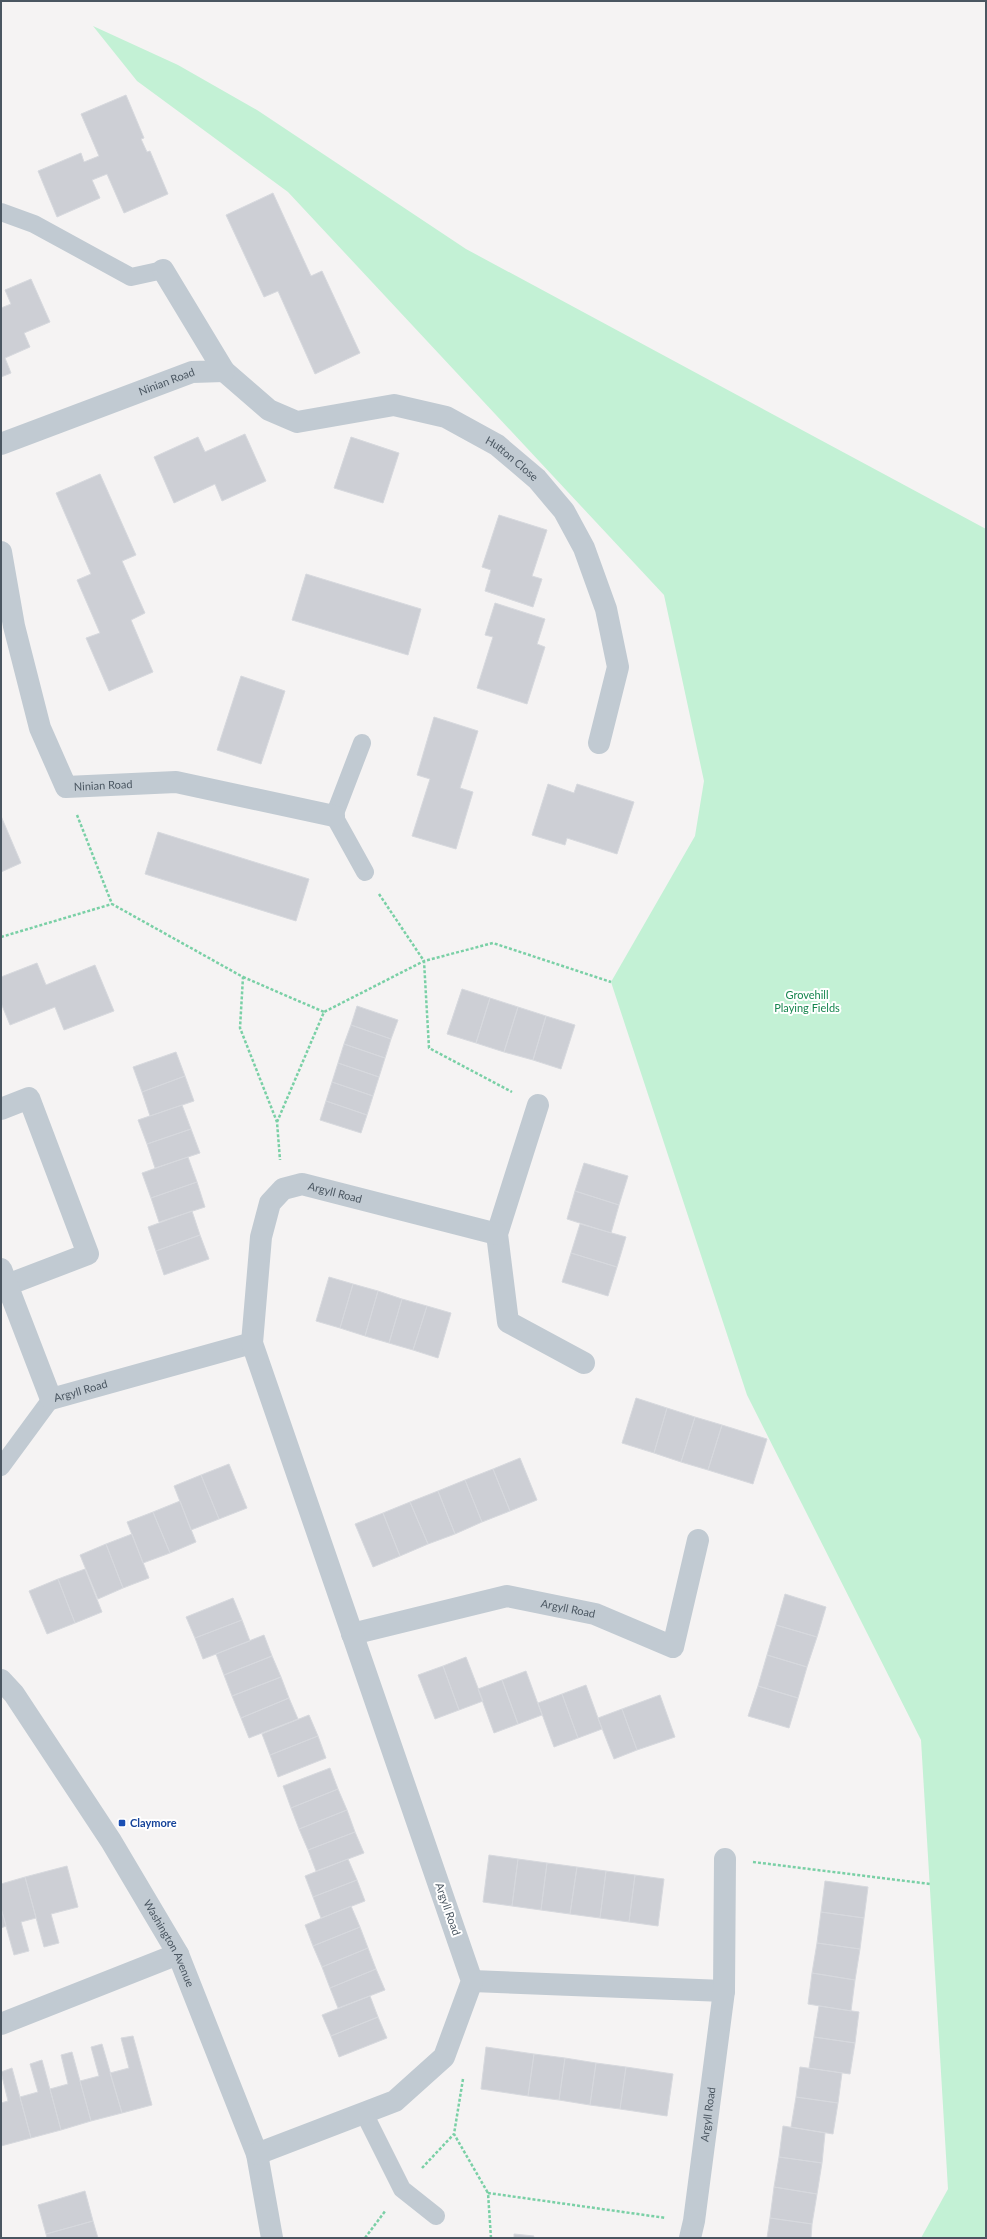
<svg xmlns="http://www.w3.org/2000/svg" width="987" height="2239" font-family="Lato,sans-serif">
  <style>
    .green { fill: #c3f1d5 }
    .building { fill: #cdcfd5; stroke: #d7d9de }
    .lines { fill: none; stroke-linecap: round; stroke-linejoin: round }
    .path { stroke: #7ad0a6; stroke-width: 2.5; stroke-dasharray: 3 2; stroke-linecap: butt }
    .service { stroke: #c1cad2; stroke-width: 18 }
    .minor { stroke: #c1cad2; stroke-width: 22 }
    .transit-dot { fill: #1a4fb4; stroke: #fff; stroke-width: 1.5 }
    .labels { text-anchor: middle; stroke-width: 4; stroke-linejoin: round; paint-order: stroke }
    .street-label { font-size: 11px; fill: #4a5661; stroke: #fff }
    .park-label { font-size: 11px; fill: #17864f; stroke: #fff }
    .transit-label { font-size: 11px; font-weight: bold; fill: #164399; stroke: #fff; text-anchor: start }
  </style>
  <rect width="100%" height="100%" fill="#f5f3f3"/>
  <path class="green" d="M93 26 178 65 257 110 466 249 986 529V2238H921L948 2189 921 1740 747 1395 611 982 695 836 704 781 664 595 288 192 137 81Z"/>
  <path class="building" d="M126 95 144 138 141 139 147 152 150 151 168 194 124 213 107 174 92 180 100 198 57 217 38 171 81 153 84 162 99 156 81 114Z
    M273 193 311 276 322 271 360 353 315 374 278 291 264 297 226 215Z
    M31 279 50 322 24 333 30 347 5 358 11 373 1 377V308L11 304 5 290Z
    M245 434 266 481 222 501 215 484 174 503 154 457 198 437 205 452Z
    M351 437 399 453 383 503 334 488Z
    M100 474 136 555 122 561 145 613 131 620 153 672 109 691 86 638 100 633 77 580 91 574 56 493Z
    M499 515 547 530 532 576 542 579 533 607 485 591 491 570 482 567Z
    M306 574 421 609 408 655 292 620Z
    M495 603 545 619 537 644 545 647 527 704 477 688 493 637 485 635Z
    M241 676 285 691 261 764 217 750Z
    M434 717 478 731 460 788 473 792 456 849 412 836 430 779 417 775Z
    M548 784 574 793 577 784 634 802 617 854 567 838 565 845 532 835Z
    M1 816 21 863 1 872Z
    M158 832 309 879 296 921 145 874Z
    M37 963 46 985 95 965 114 1011 64 1030 55 1007 10 1025 1 1003V977Z
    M462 989 490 998 476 1043 447 1034Z
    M490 998 518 1007 504 1052 476 1043Z
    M357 1006 398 1020 391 1039 351 1025Z
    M518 1007 546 1016 533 1060 504 1052Z
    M546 1016 575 1025 561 1069 533 1060Z
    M351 1025 391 1039 385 1058 344 1044Z
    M344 1044 385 1058 379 1077 338 1063Z
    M176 1052 185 1076 142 1092 133 1067Z
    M338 1063 379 1077 373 1096 332 1082Z
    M185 1076 194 1101 150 1116 142 1092Z
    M332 1082 373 1096 367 1115 326 1101Z
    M326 1101 367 1115 361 1133 320 1120Z
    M182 1105 191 1129 147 1144 138 1120Z
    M191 1129 200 1153 155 1168 147 1144Z
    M188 1157 197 1182 151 1198 142 1173Z
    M584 1163 628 1176 619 1205 575 1191Z
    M197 1182 205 1207 159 1222 151 1198Z
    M575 1191 619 1205 611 1233 567 1219Z
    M192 1211 200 1235 156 1251 148 1227Z
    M580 1224 626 1237 617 1267 571 1253Z
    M200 1235 209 1259 164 1275 156 1251Z
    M571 1253 617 1267 608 1296 562 1282Z
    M329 1277 353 1284 340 1328 316 1321Z
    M353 1284 378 1291 365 1336 340 1328Z
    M378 1291 402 1299 389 1343 365 1336Z
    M402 1299 427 1306 413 1350 389 1343Z
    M427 1306 451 1313 438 1358 413 1350Z
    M636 1398 667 1408 654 1453 622 1443Z
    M667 1408 695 1417 681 1462 654 1453Z
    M695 1417 722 1425 708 1470 681 1462Z
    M722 1425 767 1439 753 1484 708 1470Z
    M520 1458 537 1500 510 1511 493 1469Z
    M229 1464 247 1508 219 1519 201 1475Z
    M493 1469 510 1511 482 1522 465 1480Z
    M201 1475 219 1519 191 1530 174 1486Z
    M465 1480 482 1522 455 1534 438 1491Z
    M438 1491 455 1534 428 1544 410 1502Z
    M180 1501 196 1542 170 1553 153 1512Z
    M410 1502 428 1544 400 1556 383 1513Z
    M153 1512 170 1553 143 1563 127 1522Z
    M383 1513 400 1556 373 1567 355 1524Z
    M132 1534 149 1578 123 1588 106 1544Z
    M106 1544 123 1588 98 1599 80 1555Z
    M85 1569 102 1612 75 1623 58 1579Z
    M58 1579 75 1623 47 1634 29 1591Z
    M785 1594 826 1607 817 1637 776 1625Z
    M233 1598 242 1620 195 1638 186 1617Z
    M242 1620 250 1641 203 1659 195 1638Z
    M776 1625 817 1637 807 1667 767 1655Z
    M264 1635 272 1656 224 1675 216 1654Z
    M767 1655 807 1667 798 1698 758 1686Z
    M272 1656 281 1677 232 1696 224 1675Z
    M466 1657 483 1701 459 1710 443 1666Z
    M443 1666 459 1710 435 1719 418 1675Z
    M526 1671 542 1715 518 1724 502 1680Z
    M281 1677 289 1698 241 1718 232 1696Z
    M502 1680 518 1724 494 1733 478 1689Z
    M586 1685 602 1729 578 1738 562 1694Z
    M758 1686 798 1698 789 1728 748 1716Z
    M562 1694 578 1738 554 1747 538 1703Z
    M660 1695 675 1737 637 1750 622 1709Z
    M289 1698 298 1719 249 1738 241 1718Z
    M622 1709 637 1750 614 1759 598 1718Z
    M309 1715 318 1736 270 1755 262 1734Z
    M318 1736 326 1758 278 1777 270 1755Z
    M330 1768 338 1789 291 1808 283 1786Z
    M338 1789 347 1810 299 1829 291 1808Z
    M347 1810 355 1832 308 1850 299 1829Z
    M355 1832 364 1853 316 1871 308 1850Z
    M489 1855 518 1859 512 1906 483 1902Z
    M348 1859 357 1880 313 1897 305 1876Z
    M518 1859 547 1863 541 1910 512 1906Z
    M547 1863 577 1867 570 1914 541 1910Z
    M67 1866 78 1907 51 1914 59 1943 44 1947 25 1877Z
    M577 1867 606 1871 600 1918 570 1914Z
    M606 1871 635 1875 629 1922 600 1918Z
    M635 1875 664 1879 658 1926 629 1922Z
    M25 1877 36 1918 21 1922 29 1951 14 1955 1 1908V1884Z
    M357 1880 365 1901 321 1918 313 1897Z
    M825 1881 868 1887 864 1918 821 1912Z
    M351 1906 360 1927 313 1946 305 1925Z
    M1 1908 6 1926 1 1928Z
    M821 1912 864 1918 860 1949 817 1943Z
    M360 1927 368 1948 322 1967 313 1946Z
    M817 1943 860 1949 855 1980 812 1973Z
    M368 1948 376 1969 330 1988 322 1967Z
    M376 1969 385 1990 338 2008 330 1988Z
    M812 1973 855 1980 851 2011 808 2004Z
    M370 1996 378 2017 331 2036 322 2015Z
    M819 2006 859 2012 855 2043 814 2037Z
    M378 2017 387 2038 339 2057 331 2036Z
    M133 2036 152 2105 122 2113 110 2073 129 2068 121 2038Z
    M814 2037 855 2043 850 2074 809 2068Z
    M102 2044 122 2113 91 2121 80 2081 99 2076 91 2047Z
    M486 2047 534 2054 528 2096 481 2089Z
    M72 2052 91 2121 61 2130 50 2089 68 2084 61 2055Z
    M534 2054 565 2058 559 2100 528 2096Z
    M565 2058 596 2063 590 2105 559 2100Z
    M42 2060 61 2130 31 2138 20 2097 38 2092 30 2064Z
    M596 2063 626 2067 620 2109 590 2105Z
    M626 2067 673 2074 667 2116 620 2109Z
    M800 2067 842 2073 838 2103 796 2097Z
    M12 2068 31 2138 1 2146V2103L8 2101 1 2072Z
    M796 2097 838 2103 833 2134 791 2127Z
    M783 2126 825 2133 822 2163 779 2157Z
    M779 2157 822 2163 817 2194 774 2187Z
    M774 2187 817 2194 812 2224 770 2218Z
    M85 2191 93 2221 46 2234 38 2205Z
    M770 2218 812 2224 811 2238H767Z
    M93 2221 98 2238H47L46 2234Z
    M514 2234 534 2236 533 2238H514Z"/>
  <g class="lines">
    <path class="path" d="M77 815 112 904 243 977 240 1028 277 1122 280 1160
      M379 894 424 961 429 1048 512 1092
      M1 937 112 904
      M243 977 324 1012
      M277 1122 324 1012 424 961 493 943 611 982
      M753 1862 930 1884
      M463 2079 454 2134 488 2193
      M422 2168 454 2134
      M365 2238 386 2210
      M491 2238 488 2193 666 2218"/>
    <path class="service" d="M1 212 34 224 131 277 163 270
      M362 743 334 816 365 872
      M1 1467 51 1399
      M364 2113 402 2189 436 2216"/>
    <g class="minor">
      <path id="s1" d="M224 371 269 410 297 422 394 405 446 417 497 445 537 479 564 511 584 548 606 609 618 667 599 743"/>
      <path id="s2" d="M1 444 192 372 224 371 163 270"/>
      <path id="s3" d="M1 552 14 626 40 728 66 787 176 782 334 816"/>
      <path d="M538 1105 497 1234 508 1322 584 1363"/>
      <path d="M1 1109 29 1098 88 1254 7 1285"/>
      <path id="s4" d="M1 1269 51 1399 252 1343"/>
      <path id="s5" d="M352 1634 507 1596 595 1614 673 1647 698 1540"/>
      <path id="s6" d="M1 1680 14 1694 111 1841 178 1954 257 2154 272 2238"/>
      <path d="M472 1981 724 1991"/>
      <path d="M1 2024 178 1954"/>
      <path id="s7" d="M257 2154 395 2101 444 2057 472 1981 252 1343 261 1237 270 1203 283 1189 302 1184 497 1234"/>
      <path id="s8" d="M690 2238 694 2221 724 1991 725 1859"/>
    </g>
  </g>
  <rect class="transit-dot" x="118" y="1819" width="8" height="8" rx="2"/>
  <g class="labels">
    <g class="street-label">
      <text dy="4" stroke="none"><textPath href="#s2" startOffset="177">Ninian Road</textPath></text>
      <text dy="4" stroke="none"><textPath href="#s1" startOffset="320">Hutton Close</textPath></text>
      <text dy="4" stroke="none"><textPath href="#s3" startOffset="282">Ninian Road</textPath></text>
      <text dy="4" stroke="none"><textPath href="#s7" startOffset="1184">Argyll Road</textPath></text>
      <text dy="4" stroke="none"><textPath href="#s4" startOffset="170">Argyll Road</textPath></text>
      <text dy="4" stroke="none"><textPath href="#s5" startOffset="222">Argyll Road</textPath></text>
      <text transform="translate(448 1909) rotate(71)" y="4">Argyll Road</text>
      <text dy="4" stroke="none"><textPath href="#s6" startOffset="313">Washington Avenue</textPath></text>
      <text dy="4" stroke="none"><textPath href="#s8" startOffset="125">Argyll Road</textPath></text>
    </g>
    <g class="park-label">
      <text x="807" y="999">Grovehill<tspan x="807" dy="13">Playing Fields</tspan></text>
    </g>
    <g class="transit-label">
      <text x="130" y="1827">Claymore</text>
    </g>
  </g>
  <rect width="987" height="2239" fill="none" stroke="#4a5661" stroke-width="4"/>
</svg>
